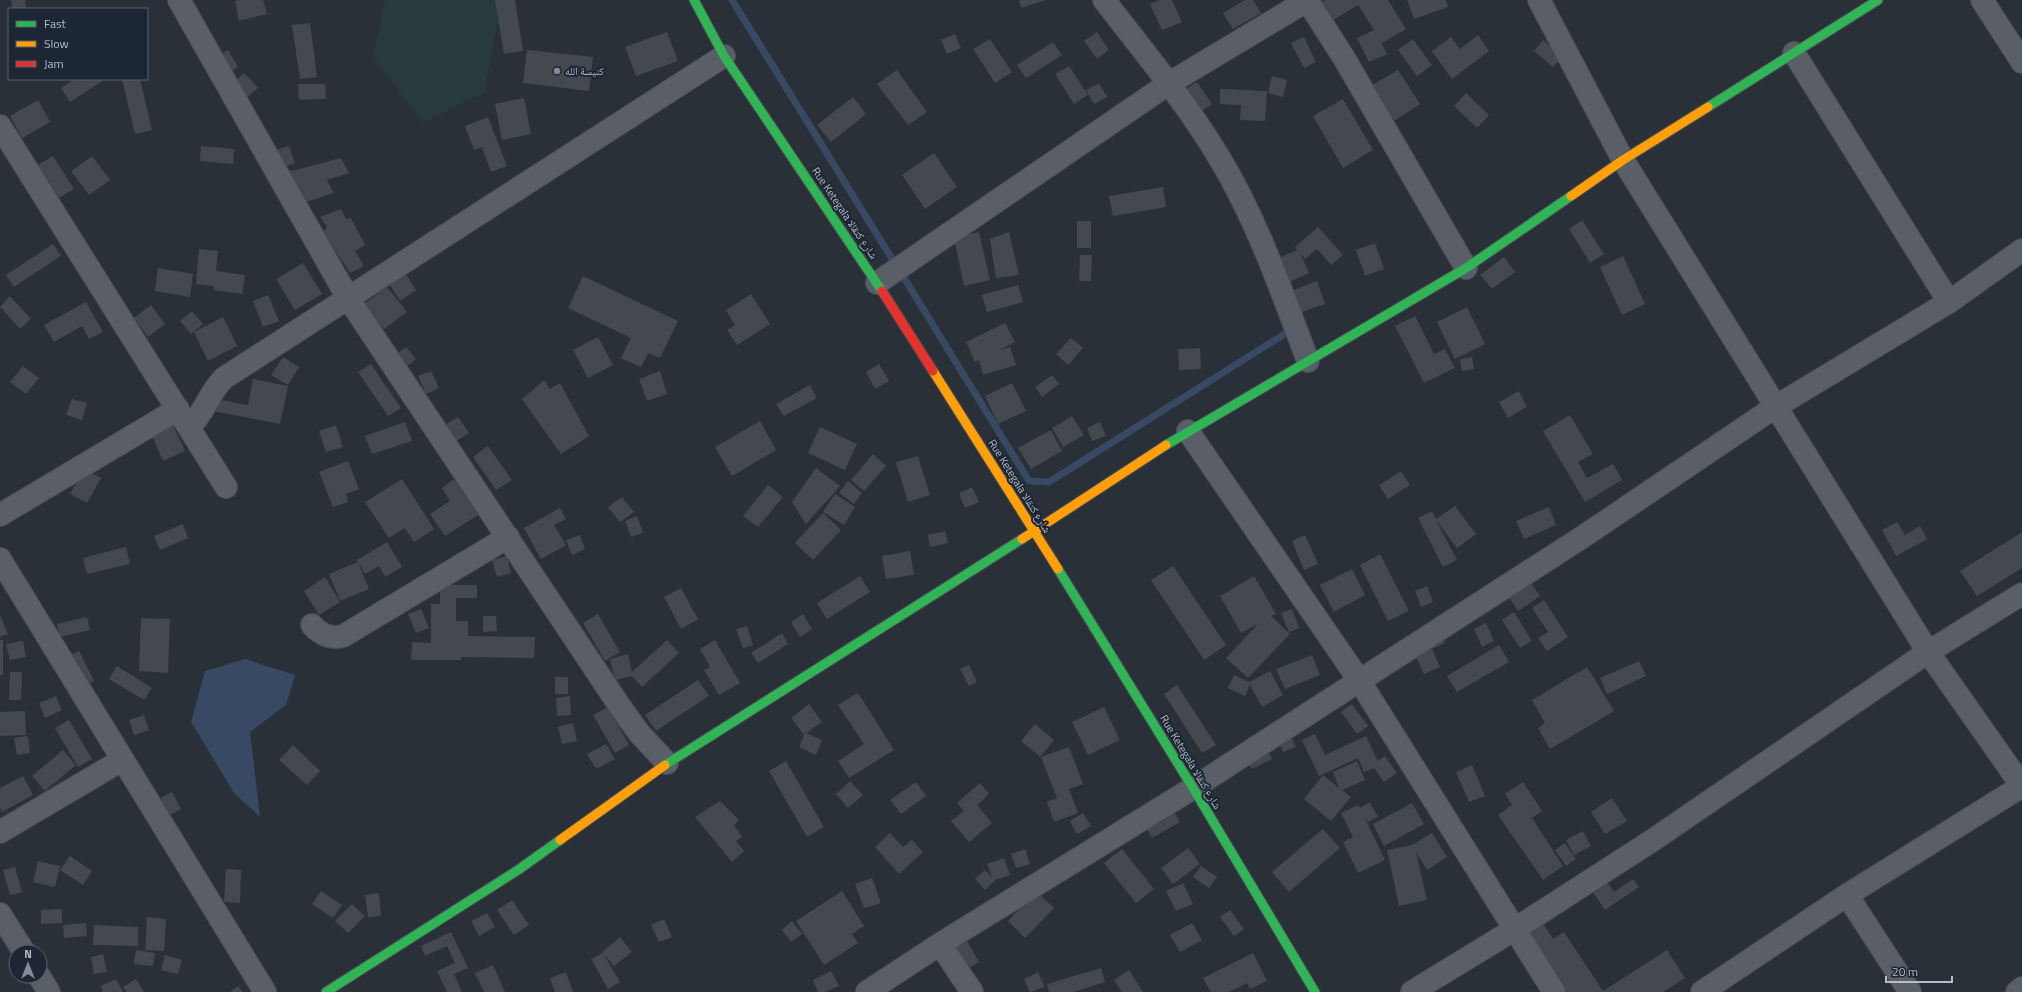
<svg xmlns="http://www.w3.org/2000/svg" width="2022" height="992" font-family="'Titillium Web','Noto Naskh Arabic',sans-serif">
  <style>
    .green { fill: #273a3e }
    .water { fill: #384963 }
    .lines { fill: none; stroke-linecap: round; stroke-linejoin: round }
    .stream { stroke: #384963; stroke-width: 7 }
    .building { fill: #444950 }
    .street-casing { stroke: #484c53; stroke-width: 24 }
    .fast-casing { stroke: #484c53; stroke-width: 11 }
    .slow-casing { stroke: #484c53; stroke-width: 11 }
    .jam-casing { stroke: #484c53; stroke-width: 11 }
    .street { stroke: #5a5e66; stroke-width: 22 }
    .fast { stroke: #30b455; stroke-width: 9 }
    .slow { stroke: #ff9f0a; stroke-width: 9 }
    .jam { stroke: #e5322d; stroke-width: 9 }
    .poi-dot { fill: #848b96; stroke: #1d2633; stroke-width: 1.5 }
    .labels { text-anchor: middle; stroke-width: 4; stroke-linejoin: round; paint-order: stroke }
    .poi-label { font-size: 11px; fill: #b4bcc9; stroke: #1d2633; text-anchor: start }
    .street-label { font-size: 11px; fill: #b4bcc9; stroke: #1d2633 }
  </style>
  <rect width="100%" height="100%" fill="#2a3038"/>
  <path class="green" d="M385 0H497L510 19 497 25 484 93 423 122 373 57Z"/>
  <path class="water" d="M245 659 295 675 286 705 250 732 260 817 234 793 191 722 205 671Z"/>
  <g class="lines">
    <path class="stream" d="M732 0 894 262
      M901 273 1029 481 1049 482 1283 335"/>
  </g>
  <path class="building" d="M11 0H25L26 9H12Z
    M240 0H263L267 14 239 21 235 1Z
    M495 0H515L523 51 504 54Z
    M1019 0H1046L1021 8Z
    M1160 0H1172L1182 22 1162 30 1150 4Z
    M1245 0H1253L1261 13 1233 29 1223 13Z
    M1325 0H1388L1406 29 1382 43 1379 38 1387 54 1369 62 1357 38 1374 30 1358 5 1330 22 1319 4Z
    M1407 0H1446L1448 7 1414 19Z
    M310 23 317 77 300 79 292 25Z
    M667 32 678 61 636 76 625 47Z
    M1097 32 1109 50 1097 59 1084 41Z
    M955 34 961 48 947 54 941 40Z
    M1478 35 1489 51 1452 79 1432 51 1451 37 1460 49Z
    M1304 37 1316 62 1304 68 1291 43Z
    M990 39 1012 72 995 83 973 49Z
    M1413 39 1432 65 1417 76 1398 50Z
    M1543 40 1563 57 1553 67 1534 51Z
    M1053 42 1062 55 1026 78 1017 65Z
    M228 50 238 67 228 74 217 56Z
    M527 50 593 57 589 91 523 83Z
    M1069 66 1088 95 1074 104 1055 74Z
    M897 70 927 112 908 125 877 84Z
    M1398 70 1420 104 1394 121 1371 86Z
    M244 73 258 88 242 101 229 87Z
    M1272 76 1287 80 1283 97 1268 93Z
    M75 79H105L70 102 61 88Z
    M122 79H140L152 130 135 134Z
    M1197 82 1212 104 1188 120 1173 97Z
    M1099 83 1107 97 1094 104 1086 90Z
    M298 84H325L326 99 299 100Z
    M1220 89 1267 91 1265 121 1240 120 1241 105 1220 104Z
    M1466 93 1489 115 1477 128 1454 106Z
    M853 97 866 114 831 142 817 125Z
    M524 98 531 134 502 140 495 104Z
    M1343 99 1373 150 1343 168 1313 116Z
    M38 100 50 122 22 138 10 116Z
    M488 117 507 166 491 172 482 147 474 150 465 126Z
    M201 146 234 149 233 164 200 161Z
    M289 146 295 163 281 168 276 150Z
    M934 153 957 187 925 209 902 175Z
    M53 156 74 189 59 198 38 165Z
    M92 156 110 180 89 195 71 171Z
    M341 158 349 173 327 180 334 193 305 202 288 172Z
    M1163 187 1166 207 1113 216 1109 196Z
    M341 209 346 219 351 218 365 245 355 251 364 266 350 273 323 232 327 227 320 217Z
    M1582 220 1604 254 1590 263 1569 229Z
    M1077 221H1091V248H1077Z
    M1318 227 1343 255 1331 265 1317 249 1305 259 1300 253 1309 273 1285 284 1274 260 1297 250 1295 247Z
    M979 232 990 280 964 286 954 238Z
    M1009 232 1019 275 996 278 990 239Z
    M1375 243 1384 269 1365 276 1356 250Z
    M53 244 61 256 14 287 6 275Z
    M199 249 218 251 216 271 245 275 242 294 214 290V286L196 284Z
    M1080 255H1092L1091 281H1079Z
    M1623 256 1645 304 1622 315 1600 267Z
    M1504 257 1515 272 1492 289 1480 275Z
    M303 263 322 294 295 310 276 279Z
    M158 268 193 274 190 297 155 291Z
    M406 274 416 290 400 301 390 285Z
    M583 276 678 321 660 358 648 353 641 367 621 358 631 338 568 308Z
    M1317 281 1325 304 1299 313 1291 291Z
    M1018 285 1023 302 987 312 982 295Z
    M387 287 407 312 384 329 364 304Z
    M751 294 770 324 737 345 727 330 735 325 726 310Z
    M268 295 279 321 263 327 253 301Z
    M10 296 31 319 20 329 0 307Z
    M86 302 103 332 89 339 82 326 54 342 44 325Z
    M151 305 165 324 148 337 134 318Z
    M1467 307 1485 344 1455 359 1437 322Z
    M192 311 203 324 191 334 180 321Z
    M1415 316 1434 354 1445 349 1455 368 1424 383 1395 326Z
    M223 317 237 346 208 361 194 332Z
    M1005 323 1015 342 999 350 1010 347 1016 365 983 375 979 360 975 362 966 342Z
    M598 337 613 365 588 378 573 350Z
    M1071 338 1083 348 1068 365 1056 354Z
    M406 347 416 359 404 369 394 356Z
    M1200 348 1201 369 1179 370 1178 349Z
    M283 357 299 367 288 385 271 375Z
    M1472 357 1474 369 1462 371 1460 359Z
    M371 364 401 408 388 416 358 372Z
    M879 364 889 381 875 389 866 372Z
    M23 366 39 378 26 394 10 382Z
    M431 371 439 388 426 394 418 376Z
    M660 371 667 394 647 401 639 379Z
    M1052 375 1059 384 1042 397 1035 387Z
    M253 379 288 386 280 424 213 411 215 399 248 405Z
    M544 380 550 389 560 383 589 436 561 454 522 399Z
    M1012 383 1026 411 998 424 985 396Z
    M810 385 817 398 784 416 776 404Z
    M1519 391 1527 407 1508 418 1499 402Z
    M72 399 87 403 82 420 66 415Z
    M1570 415 1593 454 1578 462 1587 478 1613 464 1622 480 1585 502 1543 431Z
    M1072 416 1084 435 1063 447 1052 428Z
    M458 417 469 433 455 442 445 425Z
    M760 421 776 450 732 476 715 447Z
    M405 422 412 441 372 454 365 436Z
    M1100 422 1106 436 1092 441 1087 428Z
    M172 423 185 451 163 461 151 433Z
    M336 425 343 447 326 452 319 431Z
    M820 427 857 444 845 470 808 453Z
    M1051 430 1062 451 1031 469 1018 448Z
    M488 446 512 480 496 490 473 457Z
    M873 454 886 466 864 491 851 480Z
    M918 456 930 495 908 502 896 462Z
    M348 461 359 489 346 494 348 502 333 507 319 472Z
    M816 468 840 486 806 524 792 502Z
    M85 469 101 478 87 503 70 494Z
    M1401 471 1410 485 1388 499 1379 485Z
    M402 479 434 529 414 542 405 528 389 538 365 502Z
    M454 479 478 515 445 536 430 514 450 501 442 488Z
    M848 481 862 493 854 504 839 493Z
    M768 485 783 497 758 527 743 516Z
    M972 487 979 502 965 508 959 493Z
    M835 494 855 507 844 525 823 512Z
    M622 497 634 512 620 522 608 507Z
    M1455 506 1476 534 1457 548 1436 520 1457 560 1443 567 1418 518 1432 511 1436 519Z
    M1549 507 1556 525 1524 539 1516 521Z
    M560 508 566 519 554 525 566 545 541 559 524 528Z
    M823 513 841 530 813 560 795 543Z
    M637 516 643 533 631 537 625 521Z
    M1897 522 1905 535 1920 526 1927 539 1896 556 1882 530Z
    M183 524 188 538 160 550 154 536Z
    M945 531 948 543 930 547 928 535Z
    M2022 532V568L1977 596 1960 571Z
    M580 535 585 549 572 555 566 540Z
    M1305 535 1318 564 1304 570 1292 541Z
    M387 542 402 567 385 577 379 566 365 574 357 560Z
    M126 547 130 564 87 574 83 558Z
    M910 551 914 575 886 579 882 556Z
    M1380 554 1409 611 1388 621 1360 565Z
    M507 556 511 573 497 577 492 560Z
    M358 562 369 589 340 601 329 574Z
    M1173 566 1226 645 1204 660 1151 580Z
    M1352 569 1365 595 1334 612 1320 585Z
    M1526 575 1540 596 1518 611 1504 590Z
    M860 576 870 592 827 619 817 603Z
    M1254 576 1276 614 1271 616 1290 634 1248 678 1226 658 1258 624 1241 633 1220 596Z
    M325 577 340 602 319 615 304 591Z
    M440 585H477V598H456V621H468V636L535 637 534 658 461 657V660H411L412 642 431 643V604H440Z
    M1427 586 1433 602 1421 607 1415 591Z
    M681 588 698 619 681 629 664 597Z
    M1544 600 1568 637 1547 651 1538 638 1548 632 1532 608Z
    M421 609 429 628 416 633 408 614Z
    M1292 609 1299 628 1289 632 1281 613Z
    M1514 612 1532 641 1520 648 1502 620Z
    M598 614 620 652 605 661 583 623Z
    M803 614 812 629 800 637 791 622Z
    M0 615 8 634 0 637Z
    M483 616H496L497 631 483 632Z
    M87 617 90 630 60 637 57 624Z
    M141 618 170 619 168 673 139 671Z
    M1486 623 1494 641 1482 647 1474 629Z
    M747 626 753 645 743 648 736 629Z
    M782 633 788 644 758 663 751 653Z
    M1442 635 1445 643 1432 649 1440 667 1424 674 1412 649Z
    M0 640H3V675H0Z
    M667 640 679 653 642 687 632 676 615 680 610 659 628 654 632 672Z
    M715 640 740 683 719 695 704 670 710 667 700 649Z
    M23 641 26 657 10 660 6 644Z
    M1499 645 1509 662 1457 692 1447 676Z
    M79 651 94 681 83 687 68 656Z
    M1312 655 1320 675 1285 689 1276 669Z
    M1639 661 1646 676 1607 694 1600 678Z
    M969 665 977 682 969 686 960 669Z
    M117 666 152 688 144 700 109 679Z
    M1587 667 1614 711 1550 749 1538 728 1545 723 1532 700Z
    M1270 671 1283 695 1262 707 1250 685 1245 696 1228 688 1234 675 1249 682Z
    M10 672H22L21 700H9Z
    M555 677H568V694H555Z
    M698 680 709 696 656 731 645 715Z
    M1177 685 1216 745 1202 753 1164 694Z
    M858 693 894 750 849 778 838 761 864 744 838 705Z
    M56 696 62 710 45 718 39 703Z
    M570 696 571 715 557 716 556 698Z
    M809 704 822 722 806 733 822 740 816 755 799 747 804 735 791 718Z
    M1352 704 1368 726 1357 734 1341 712Z
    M608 707 629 745 615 753 593 715Z
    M1104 707 1120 740 1088 755 1072 722Z
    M25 711 26 735 0 736V712Z
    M144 715 149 730 134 735 129 720Z
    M69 720 92 759 78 767 55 728Z
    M573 723 577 741 562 744 558 727Z
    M1035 724 1054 740 1040 757 1021 741Z
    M1289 731 1296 747 1283 752 1276 737Z
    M1315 734 1325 755 1366 736 1378 761 1385 756 1397 773 1384 782 1374 768 1364 772 1358 758 1319 776 1302 740Z
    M28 736 30 753 17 755 14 738Z
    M606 744 615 759 596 769 587 754Z
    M293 745 320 771 307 785 279 760Z
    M1265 746 1272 759 1252 769 1245 757Z
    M1069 747 1083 784 1069 789 1078 813 1054 822 1047 802 1057 798 1041 757Z
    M63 750 76 765 45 791 32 776Z
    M786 761 824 827 807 837 769 771Z
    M1357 761 1365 780 1342 790 1351 797 1331 821 1304 799 1323 775 1339 788 1333 772Z
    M1472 765 1485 796 1469 802 1456 772Z
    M23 776 33 795 2 812 0 808V788Z
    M850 781 863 795 848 808 836 794Z
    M916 782 926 796 901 814 890 800Z
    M1523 782 1542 811 1532 818 1563 866 1543 880 1498 815 1512 805 1505 794Z
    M980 783 989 794 977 805 992 823 969 842 951 821 964 811 957 803Z
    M172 792 181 809 166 817 157 800Z
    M1612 798 1627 821 1605 834 1591 812Z
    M720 801 739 820 734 825 742 837 736 841 744 851 732 862 695 817Z
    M1370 802 1378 817 1368 822 1364 816 1385 860 1358 873 1343 842 1353 837 1341 813 1358 805 1360 808Z
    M1412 803 1424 824 1384 846 1373 824Z
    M1172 809 1180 822 1152 838 1144 824Z
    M1083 813 1091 826 1077 834 1070 821Z
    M1323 829 1340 848 1289 892 1272 872Z
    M1583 831 1591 846 1574 855 1566 840Z
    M890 833 903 847 912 840 923 852 899 874 875 847Z
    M1432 833 1447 857 1427 870 1416 852 1427 900 1399 906 1387 850 1412 845Z
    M1565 843 1576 859 1566 866 1555 850Z
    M1188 848 1200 864 1173 884 1161 868Z
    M1025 849 1030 864 1016 868 1011 854Z
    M1122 849 1154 889 1136 903 1104 863Z
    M70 856 92 871 83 885 60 870Z
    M1004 858 1010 875 995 880 985 890 975 879 985 870 992 877 987 864Z
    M38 861 60 866 55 887 33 882Z
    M1201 866 1217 877 1209 888 1193 877Z
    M15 867 22 892 10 895 3 870Z
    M226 869 241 870 240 903 224 902Z
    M1603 876 1614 892 1633 879 1639 887 1605 910 1589 886Z
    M872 878 881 903 864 908 855 884Z
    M1183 883 1193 904 1176 911 1166 891Z
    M321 891 342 905 333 918 312 904Z
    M842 891 864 926 852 934 858 943 824 965 796 921Z
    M1036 891 1054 908 1025 938 1008 921Z
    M379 893 381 916 368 917 365 895Z
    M512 900 529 925 514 935 497 910Z
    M352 904 365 916 348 933 335 921Z
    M62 909V923L41 924V910Z
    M1230 910 1244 929 1234 936 1220 917Z
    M487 913 495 927 479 936 471 921Z
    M147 917 166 919 164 951 145 950Z
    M664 919 672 937 659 942 651 925Z
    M1541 920 1553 939 1564 932 1603 991 1667 950 1685 978 1663 992H1567L1526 929Z
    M792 921 802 934 791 942 782 930Z
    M86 923 87 936 64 938 63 925Z
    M1192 923 1202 940 1180 952 1170 935Z
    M94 925 138 927V946L93 945Z
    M451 932 468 968 454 974 462 992H447L437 971 455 963 447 946 425 956 421 946Z
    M620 937 632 952 614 966 602 952Z
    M967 941 979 962 965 970 953 949Z
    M136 950 155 953 153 966 134 964Z
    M603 953 620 982 608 989 591 959Z
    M1253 953 1267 981 1250 989 1247 983 1229 992H1211L1203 978Z
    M103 954 107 972 94 974 91 957Z
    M165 955 182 960 178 974 161 970Z
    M493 965 505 992H484L475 973Z
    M1101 968 1105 982 1074 992H1049L1047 984Z
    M1129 970 1143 992H1122L1114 980Z
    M831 971 839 986 825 992H818L813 980Z
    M566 972 573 992H555L550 978Z
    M1038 972 1045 987 1030 992 1024 979Z
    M116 979 123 992H103L101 986Z
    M136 979 144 992H127L123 987Z
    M238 986 243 992H230Z"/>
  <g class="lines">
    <defs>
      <path id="street" d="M179 0 348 298 621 708 639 733 667 763
        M1104 0C1144 52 1186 102 1220 159 1258 222 1282 293 1308 361
        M1307 0 1344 58 1466 268
        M1539 0 1623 160 1928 652 2022 786
        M1982 0 2022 62
        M1794 53 1949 302
        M0 126 226 487
        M877 283 1168 84 1308 0
        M189 427C205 413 209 392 224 378L724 56
        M1188 431 1359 680 1554 992
        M0 515 178 409
        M0 559 265 992
        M312 625C321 635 330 639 343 636L508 537
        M0 832 122 760
        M1847 895 1910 992
        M0 914 24 952
        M940 944 972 992
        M39 976 49 992
        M867 992 940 944 1193 788 1584 536 1775 407 1949 302 2022 250
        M1412 992 1515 929 1653 840 1928 652 2022 594
        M1702 992 1847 895 2022 786
        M2017 992 2022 988"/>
      <path id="fast" d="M694 0 724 56 882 291
        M1708 107 1878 0
        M1166 445 1466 268 1571 196
        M1058 569 1193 788 1315 992
        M665 765 1022 539
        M326 992 518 870 560 840"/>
      <path id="slow" d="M1571 196 1623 160 1708 107
        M933 371 1058 569
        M1022 539 1166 445
        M560 840 665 765"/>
      <path id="jam" d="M882 291 933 371"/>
    </defs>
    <use href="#street" class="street-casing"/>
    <use href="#fast" class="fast-casing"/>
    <use href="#slow" class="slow-casing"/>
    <use href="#jam" class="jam-casing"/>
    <use href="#street" class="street"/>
    <use href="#fast" class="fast"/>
    <use href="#slow" class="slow"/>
    <use href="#jam" class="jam"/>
  </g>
  <circle class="poi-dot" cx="557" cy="71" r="4"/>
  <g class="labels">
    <g class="poi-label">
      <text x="565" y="75">كنيسة الله</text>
    </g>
    <g class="street-label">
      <text transform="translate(845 213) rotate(56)" y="4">Rue Ketegala شارع كتقالا</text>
      <text transform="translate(1020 486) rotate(58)" y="4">Rue Ketegala شارع كتقالا</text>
      <text transform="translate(1191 762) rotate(59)" y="4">Rue Ketegala شارع كتقالا</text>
    </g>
  </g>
  <rect x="8" y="8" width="140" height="72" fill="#1d2633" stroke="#59626f"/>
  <rect x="16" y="21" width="20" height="6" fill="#30b455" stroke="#59626f"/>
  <text x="44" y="28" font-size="12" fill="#b4bcc9">Fast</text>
  <rect x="16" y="41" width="20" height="6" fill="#ff9f0a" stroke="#59626f"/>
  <text x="44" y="48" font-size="12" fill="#b4bcc9">Slow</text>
  <rect x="16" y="61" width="20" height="6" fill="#e5322d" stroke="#59626f"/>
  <text x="44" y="68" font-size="12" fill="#b4bcc9">Jam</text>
  <g transform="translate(28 964)"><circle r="19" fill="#1d2633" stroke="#59626f"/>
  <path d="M0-3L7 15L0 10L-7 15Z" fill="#848b96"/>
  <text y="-6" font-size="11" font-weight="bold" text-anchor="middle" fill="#b4bcc9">N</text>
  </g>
  <path d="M1886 976v6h66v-6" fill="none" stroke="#b4bcc9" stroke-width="2"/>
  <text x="1892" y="976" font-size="12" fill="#b4bcc9" stroke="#1d2633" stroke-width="3" paint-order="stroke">20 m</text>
</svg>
